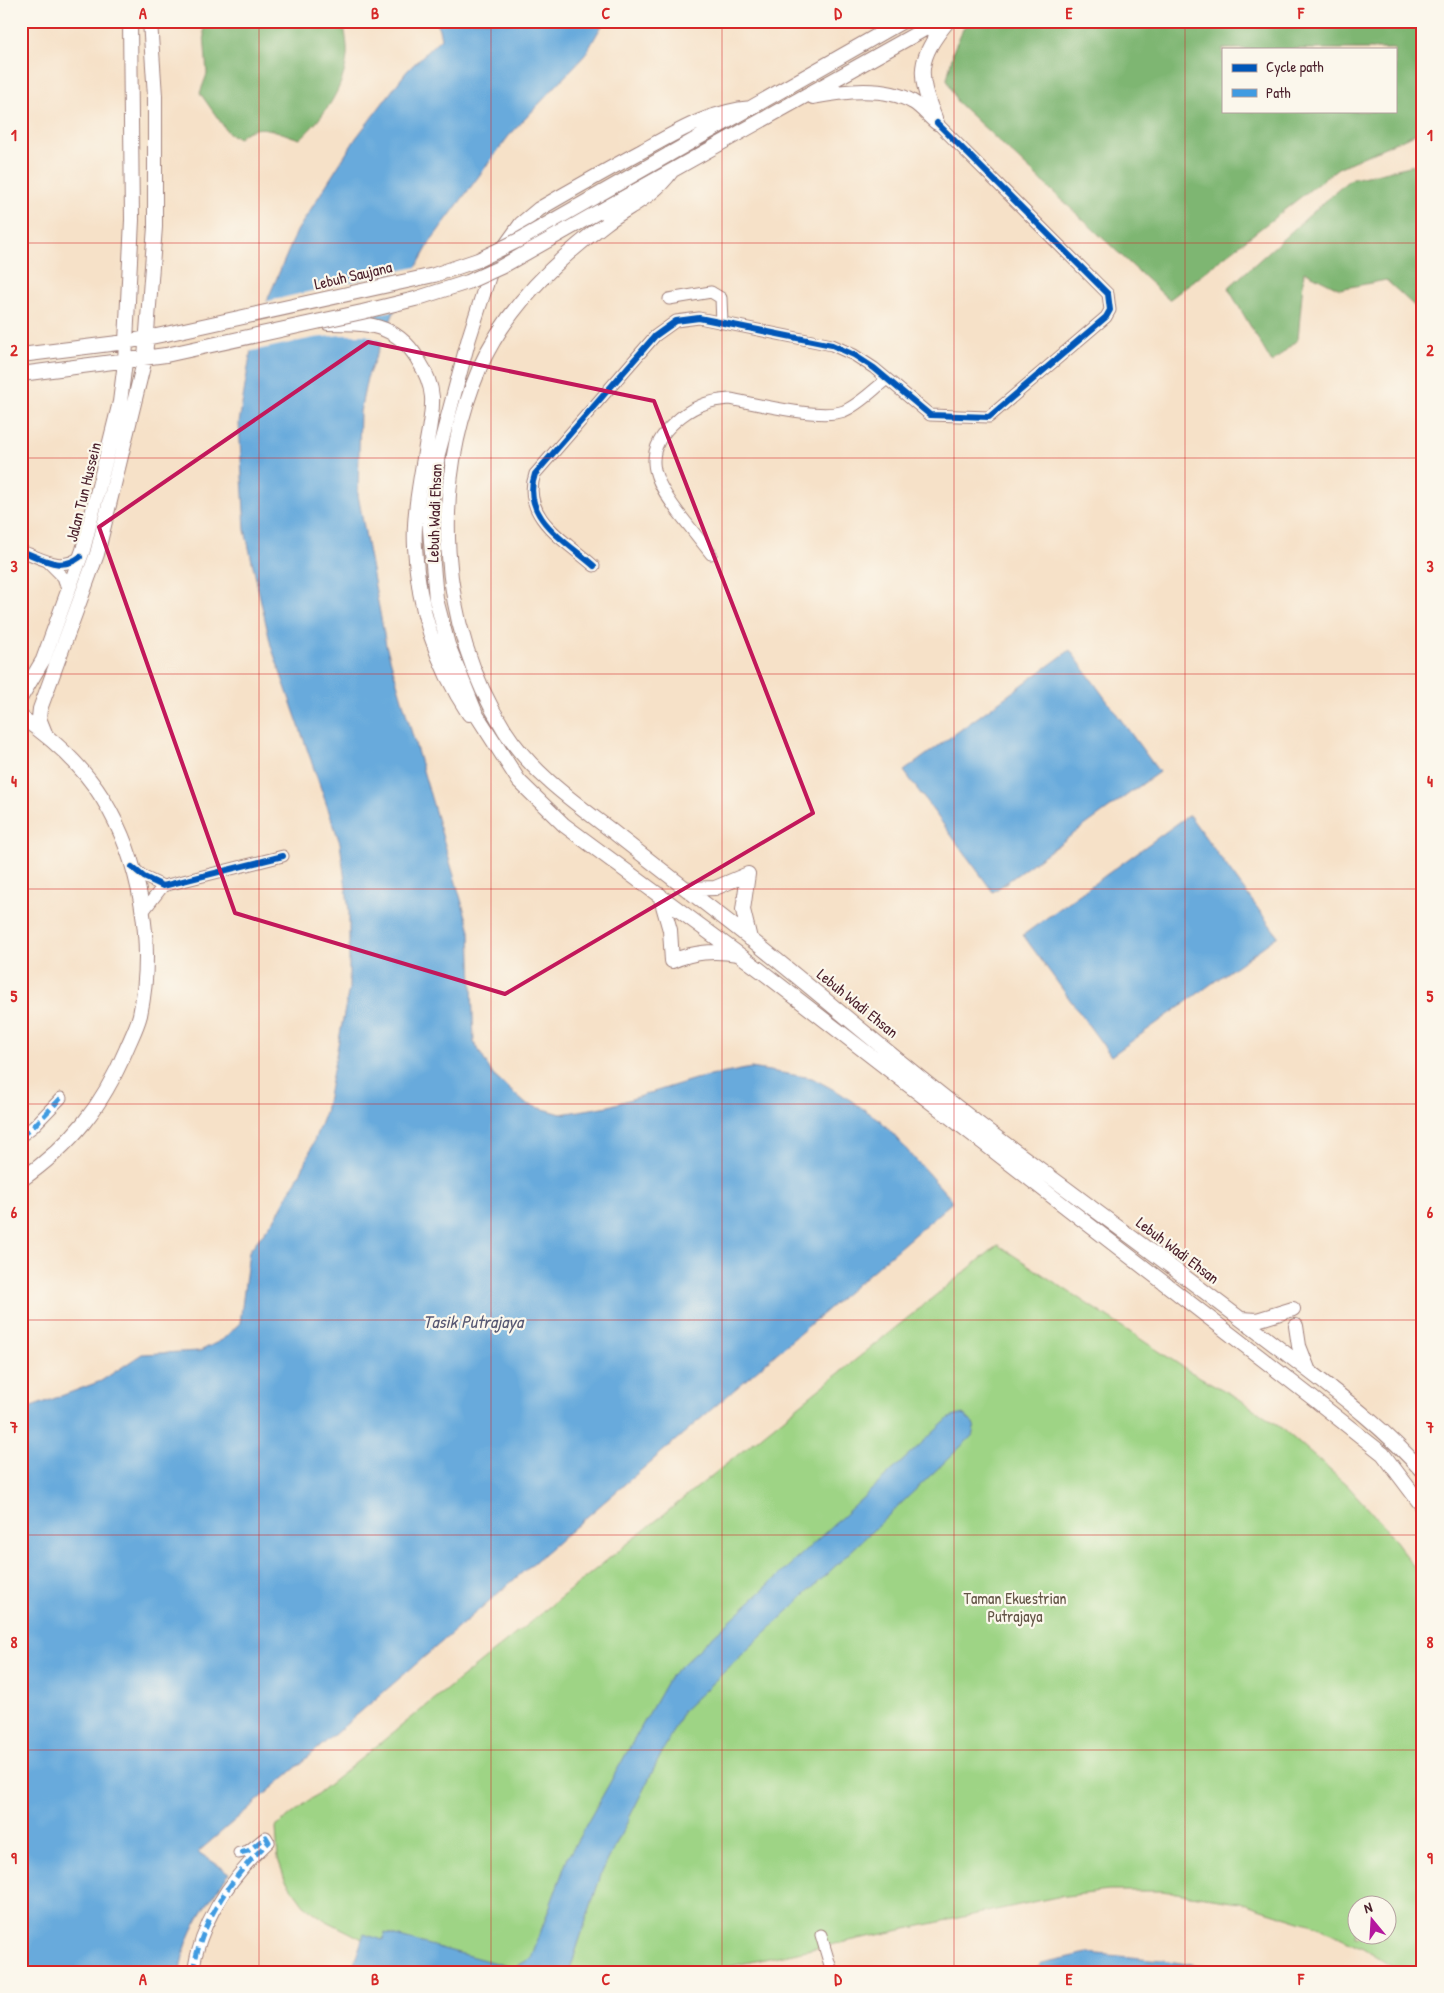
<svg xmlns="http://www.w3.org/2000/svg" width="1444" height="1993" font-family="'Patrick Hand',sans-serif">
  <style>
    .green { fill: #9ed485; stroke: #747a58; fill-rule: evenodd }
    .forest { fill: #7eb672; stroke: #646a4e; fill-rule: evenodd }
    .water { fill: #68aadc; stroke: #596484 }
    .pier { fill: #f6e1c8 }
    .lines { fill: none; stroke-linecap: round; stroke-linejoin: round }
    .minor-casing { stroke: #a0807a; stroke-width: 13 }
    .major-casing { stroke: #a0807a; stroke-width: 16 }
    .minor { stroke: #fff; stroke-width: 11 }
    .major { stroke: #fff; stroke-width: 14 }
    .major-bridge-casing { stroke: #a0807a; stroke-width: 16; stroke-linecap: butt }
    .major-bridge { stroke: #fff; stroke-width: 14 }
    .quiet { stroke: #409be1; stroke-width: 5; stroke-dasharray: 10 5; stroke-linecap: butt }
    .cycleway-casing { stroke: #fbf7ec; stroke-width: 9 }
    .cycleway { stroke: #0057b8; stroke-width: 6 }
    .marked { fill: none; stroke: #c2185b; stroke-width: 4; stroke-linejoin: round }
    .grid { fill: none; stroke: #d62828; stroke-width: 1; stroke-opacity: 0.55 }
    .labels { text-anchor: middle; stroke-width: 4.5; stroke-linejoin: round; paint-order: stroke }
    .street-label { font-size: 16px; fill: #4a1f2b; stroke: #fbf7ec }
    .park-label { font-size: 16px; fill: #635546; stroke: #fbf7ec }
    .water-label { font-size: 18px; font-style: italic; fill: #565772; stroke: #fbf7ec }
    .neatline { fill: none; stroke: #d62828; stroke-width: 2 }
    .grid-label { font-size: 16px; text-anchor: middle; font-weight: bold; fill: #d62828 }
  </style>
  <rect width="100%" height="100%" fill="#fbf7ec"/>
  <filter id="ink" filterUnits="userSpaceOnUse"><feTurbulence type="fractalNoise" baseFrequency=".02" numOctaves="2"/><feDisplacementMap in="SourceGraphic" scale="10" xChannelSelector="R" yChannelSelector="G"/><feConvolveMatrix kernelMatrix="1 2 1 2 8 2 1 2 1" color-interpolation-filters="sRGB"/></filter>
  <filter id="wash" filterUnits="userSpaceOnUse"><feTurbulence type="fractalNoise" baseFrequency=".0096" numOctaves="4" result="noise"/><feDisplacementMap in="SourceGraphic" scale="20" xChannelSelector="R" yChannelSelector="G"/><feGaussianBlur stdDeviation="1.12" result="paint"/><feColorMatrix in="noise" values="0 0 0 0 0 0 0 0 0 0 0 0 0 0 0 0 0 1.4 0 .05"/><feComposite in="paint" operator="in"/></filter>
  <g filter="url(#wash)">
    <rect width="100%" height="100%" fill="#f6e1c8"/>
    <path class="green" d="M998 1245 1189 1371 1238 1398 1284 1430 1347 1485 1383 1525 1423 1579V1972H1401L1363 1948 1316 1926 1240 1902 1162 1891H1109L1057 1897 703 1972H457L374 1945 325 1920 304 1905 285 1879 278 1859 276 1827ZM1356 1906H1386V1936H1356Z"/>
    <path class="forest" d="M203 21H343C345 32 348 45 347 56 344 89 324 117 300 139 278 133 258 119 239 138L229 134 200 93 207 74Z
      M976 21H1423V130L1338 168 1169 300 957 102 947 79 954 49 964 27ZM1223 49H1395V111H1223Z
      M1423 163V314L1386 280 1340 289 1304 271 1298 339 1272 363 1228 288 1349 180Z"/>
    <path class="water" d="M437 21H608L601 27 585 55 508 137 432 239 402 293 367 378 360 412 358 495 386 645 470 930 474 1042 493 1075 526 1104 561 1114 609 1106 695 1079 751 1068 812 1078 840 1093 881 1121 951 1199V1203L198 1852 230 1873C207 1902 185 1933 180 1972H21V1411L101 1381 142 1354 200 1351 222 1340 240 1323 249 1251 276 1217 305 1164 325 1112 349 988V911L340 843 271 646 245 530 239 423 254 331 297 231 356 138 407 71 441 38Z
      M1070 650 1159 772 993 892 904 771Z
      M1189 815 1278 936 1111 1056 1023 935Z
      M963 1414 975 1425 972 1436 683 1711 602 1872 569 1972H351L364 1934 383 1940 385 1933 514 1968 531 1958 568 1857 670 1676 949 1418Z
      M1087 1953 1162 1960 1237 1972H1030L1042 1963Z"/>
    <path class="pier" d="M420 266 398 310 376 314 374 318 392 324 384 343 366 335H341L314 338 248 352 252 331 264 302Z"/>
  </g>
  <g filter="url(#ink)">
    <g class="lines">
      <defs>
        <path id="minor" d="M669 299 711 292 721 298 722 323
          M21 551C42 558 60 572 80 557
          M711 554C700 540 689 526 678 512 654 480 640 453 675 422 691 407 708 400 730 399 758 404 820 420 844 411 860 404 873 390 887 379
          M48 562 63 577 68 591
          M594 566C566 541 520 517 535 474L655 336 676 321 699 318 832 345 854 355 874 368 930 415 989 417 1106 317 1110 310 1108 294 937 123
          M132 867 144 877 163 886 283 856
          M142 913 163 886
          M21 1136 33 1127 61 1098
          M821 1935 832 1972
          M193 1972C201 1920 232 1876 269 1842L266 1837 248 1851 239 1853"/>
        <path id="major" d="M813 97C842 91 886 86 913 102 922 107 929 117 937 123
          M752 108C711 111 678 131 642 151 614 166 586 182 558 198L539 209 521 224 493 263 469 338 438 454 429 519 436 599 448 645 476 714 519 781 564 825 760 970 1310 1396 1383 1454 1423 1507
          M935 118C917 74 917 59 948 21
          M668 155 903 21
          M671 172C654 196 629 206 606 223 555 261 506 308 480 367 431 483 437 623 505 731 531 772 574 802 612 831 651 862 690 892 729 922 809 984 885 1052 966 1114 1007 1146 1050 1176 1092 1208 1156 1255 1220 1303 1284 1352 1332 1389 1383 1426 1423 1472
          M598 212 939 21
          M328 323C366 323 395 323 417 358 424 369 431 383 432 397 433 413 429 430 426 446 421 478 413 514 415 547 418 608 435 663 469 714
          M21 355 126 342 166 334
          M21 374 166 355
          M21 697 43 660 83 550 120 402 125 362 132 220 130 21
          M21 717C53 739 83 766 103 799 141 861 155 944 140 1015 137 1027 131 1038 126 1050 102 1107 72 1144 21 1180
          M45 733 39 718 40 709 97 554 145 358 155 227V96L150 21
          M748 874 743 910 750 939
          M687 889 715 888 748 874
          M660 895 670 930 672 961C694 952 713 950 738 954
          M1242 1319 1257 1320 1293 1309
          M1296 1326 1299 1346 1308 1369"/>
      </defs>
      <use href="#minor" class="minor-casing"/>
      <use href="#major" class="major-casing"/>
      <use href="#minor" class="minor"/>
      <use href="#major" class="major"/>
      <defs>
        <path id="major-bridge" d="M166 334 434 275 478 260 521 239 668 155
          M166 355 362 312 415 299 468 282 501 267 598 212"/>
      </defs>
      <use href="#major-bridge" class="major-bridge-casing"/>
      <use href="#major-bridge" class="major-bridge"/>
      <path class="quiet" d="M21 1136 33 1127 61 1098
        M193 1972C201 1920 232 1876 269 1842L266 1837 248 1851 239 1853"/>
      <defs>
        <path id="cycleway" d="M21 551C42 558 60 572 80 557
          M594 566C566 541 520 517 535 474L655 336 676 321 699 318 832 345 854 355 874 368 930 415 989 417 1106 317 1110 310 1108 294 937 123
          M132 867 144 877 163 886 283 856"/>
      </defs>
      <use href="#cycleway" class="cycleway-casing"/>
      <use href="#cycleway" class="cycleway"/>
    </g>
  </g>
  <path class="marked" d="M368 342 654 401 813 813 505 994 235 913 99 527Z"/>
  <path class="grid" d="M259 21V1972M491 21V1972M722 21V1972M954 21V1972M1185 21V1972M21 243H1423M21 458H1423M21 674H1423M21 889H1423M21 1104H1423M21 1320H1423M21 1535H1423M21 1750H1423"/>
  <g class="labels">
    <g class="street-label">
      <text transform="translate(353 275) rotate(-13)" y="6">Lebuh Saujana</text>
      <text transform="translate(83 492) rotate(-76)" y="6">Jalan Tun Hussein</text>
      <text transform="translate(434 513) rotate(-88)" y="6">Lebuh Wadi Ehsan</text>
      <text transform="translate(858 1003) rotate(39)" y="6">Lebuh Wadi Ehsan</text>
      <text transform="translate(1178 1250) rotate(37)" y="6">Lebuh Wadi Ehsan</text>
    </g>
    <g class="park-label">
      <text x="1015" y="1604">Taman Ekuestrian<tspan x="1015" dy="18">Putrajaya</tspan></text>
    </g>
    <g class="water-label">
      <text x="473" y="1328">Tasik Putrajaya</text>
    </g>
  </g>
  <rect width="1444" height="1993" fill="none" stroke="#fbf7ec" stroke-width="55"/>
  <rect x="1222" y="48" width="175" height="65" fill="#fbf7ec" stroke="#b4a19f"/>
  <rect x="1232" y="64" width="25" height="8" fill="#0057b8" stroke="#b4a19f"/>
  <text x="1266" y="72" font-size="15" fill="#4a1f2b">Cycle path</text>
  <rect x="1232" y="89" width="25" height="8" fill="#409be1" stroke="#b4a19f"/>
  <text x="1266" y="98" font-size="15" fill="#4a1f2b">Path</text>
  <g transform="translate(1372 1920) rotate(342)"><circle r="24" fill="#fbf7ec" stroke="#b4a19f"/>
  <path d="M0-4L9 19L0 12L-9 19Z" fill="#b5179e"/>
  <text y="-8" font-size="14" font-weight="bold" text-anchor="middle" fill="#4a1f2b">N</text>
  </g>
  <rect x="28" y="28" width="1388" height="1938" class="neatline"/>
  <g class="grid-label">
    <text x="143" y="19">A</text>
    <text x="375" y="19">B</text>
    <text x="606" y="19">C</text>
    <text x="838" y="19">D</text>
    <text x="1069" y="19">E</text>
    <text x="1301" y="19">F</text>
    <text x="14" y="141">1</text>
    <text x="1430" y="141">1</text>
    <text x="14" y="356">2</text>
    <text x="1430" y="356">2</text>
    <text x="14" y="572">3</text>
    <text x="1430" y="572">3</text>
    <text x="14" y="787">4</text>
    <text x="1430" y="787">4</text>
    <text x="14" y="1002">5</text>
    <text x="1430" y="1002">5</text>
    <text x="14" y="1218">6</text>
    <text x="1430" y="1218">6</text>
    <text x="14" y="1433">7</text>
    <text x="1430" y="1433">7</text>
    <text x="14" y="1648">8</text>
    <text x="1430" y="1648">8</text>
    <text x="14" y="1864">9</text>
    <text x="1430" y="1864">9</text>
    <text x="143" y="1985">A</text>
    <text x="375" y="1985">B</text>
    <text x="606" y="1985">C</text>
    <text x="838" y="1985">D</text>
    <text x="1069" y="1985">E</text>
    <text x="1301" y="1985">F</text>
  </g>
</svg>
